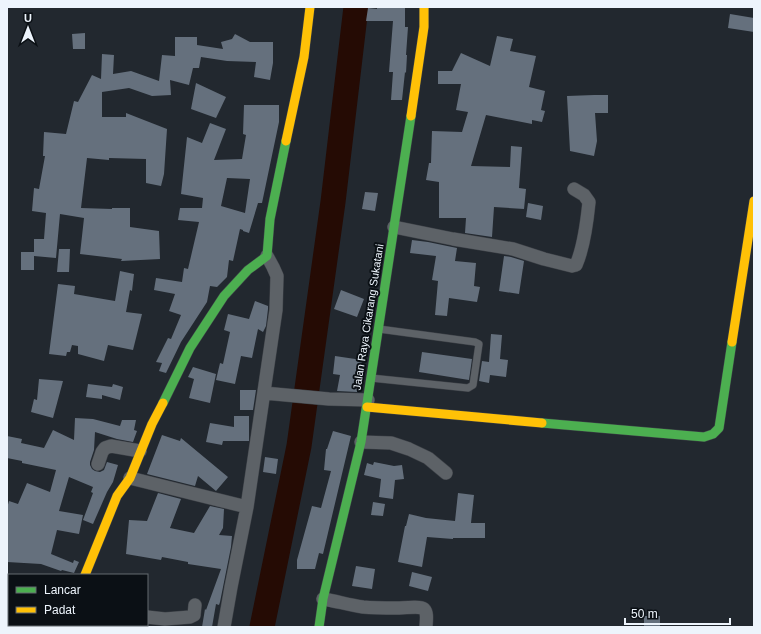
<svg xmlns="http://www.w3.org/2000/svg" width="761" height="634" font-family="Helvetica,sans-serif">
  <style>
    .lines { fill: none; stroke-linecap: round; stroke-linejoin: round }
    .river { stroke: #250b04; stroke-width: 25 }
    .building { fill: #65707d; fill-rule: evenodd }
    .lane-casing { stroke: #3e4248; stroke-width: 8 }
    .street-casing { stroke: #3e4248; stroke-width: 14 }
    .fast-casing { stroke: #3e4248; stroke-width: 10 }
    .slow-casing { stroke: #3e4248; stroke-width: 10 }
    .lane { stroke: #5d6267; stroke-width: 7 }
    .street { stroke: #5d6267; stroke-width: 13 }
    .fast { stroke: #4caf50; stroke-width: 9 }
    .slow { stroke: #ffc107; stroke-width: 9 }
    .labels { text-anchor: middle; stroke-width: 4; stroke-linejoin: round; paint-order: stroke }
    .street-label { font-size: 11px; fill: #edf4fc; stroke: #0b1015 }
  </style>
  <rect width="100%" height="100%" fill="#22282f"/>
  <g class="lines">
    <path class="river" d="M262 627 299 446 333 202 356 7"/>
  </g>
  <path class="building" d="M377 7H405V27H408L406 55H407L406 73 405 72 402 100H391L393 72H389L393 21H366L368 8 377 9Z
    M730 14 754 18V32L728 28Z
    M85 33V49H73L72 34Z
    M235 34 250 42H273V63L270 80 254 77 256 62 227 61 201 57 199 68H193L189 85 170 80 171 95 152 96 129 88 102 92V117H126V113L167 129 164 174 161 186 146 183V159L109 158V160L87 158 81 208 112 209V208H130V227L159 231 160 259 121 261 122 259 80 254 84 218 60 214 56 258 34 256V270H21V252H34V239H44L46 213 32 211 34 188 39 189 45 156H43L44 132 66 134 74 101 78 102 92 75 101 79 102 54 114 55 113 74 131 71 159 81 162 55 175 56V37H197V45L223 49 221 42 232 39Z
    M497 36 513 39 510 51 536 56 529 87 545 91 541 110 545 111 542 122 532 120V124L486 115 471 166 510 167 511 146 522 147 519 188 526 189 524 209 494 207 492 237 465 233 466 218H439V182L426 180 429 163H431L432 131 462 132 468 112 456 110 461 84H438V71H452L461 53 490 66Z
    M196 83 226 97 216 118 191 109Z
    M594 95H608V113H595L597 141 594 156 570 151 567 96Z
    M244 105H279V122L262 203H258L249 233 243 231V230L240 229 233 261 229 260 227 277 217 287 210 286 207 302 181 342 166 373 159 371 162 363 156 362 168 338 171 339 181 315 169 311 175 294 154 290 156 278 182 282 184 268 188 269 199 222 178 220 180 208H202L203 198 181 194 187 137 202 143 210 123 226 129 214 160 242 159 246 135 243 134ZM227 178 250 179 245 213 221 206Z
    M365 192 378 193 375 211 362 209Z
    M528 203 543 206 541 220 526 217Z
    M412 240 428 242 457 248 455 261 476 263 474 286 480 287 477 302 449 298 447 316 435 315 438 281 432 280 436 256 410 253Z
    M59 249H70L69 272H57Z
    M504 256 511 257 524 261 519 294 499 291Z
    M120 271 134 274 132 291 130 290 126 312 142 314 133 350 108 345 104 361 78 354V346L72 345 70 352H67L66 356 49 354 58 284 75 286 74 294 115 301Z
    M341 290 364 299 357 317 334 309Z
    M255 301 268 306V309L266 326 263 332 258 329 252 358 241 356 235 384 216 380 220 363 223 364 230 332 224 330 228 314 249 319Z
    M491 334 502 335 500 359 508 360 506 377 490 375 489 383 479 381 482 361 489 362Z
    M422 352 472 359 469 380 419 372Z
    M335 356 362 360 357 392 337 391 340 375 333 374Z
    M193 367 216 374 210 403 189 398 194 379 188 377Z
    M39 379 63 381 53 418 31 412 34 399 37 400Z
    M88 384 112 387 113 384 123 387 120 400 102 395V399L86 397Z
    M240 390H256L253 410H240Z
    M234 416H249V441H223L222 445 206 442 210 423 234 427Z
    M75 418 93 419 120 426 122 420H136L134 430 137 431 133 442 117 439 95 432 94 450 90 462V465L92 469 95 471 100 472 104 470 107 462 118 465 113 482 107 492 93 524 83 520 93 493 91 492 93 487 69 477 59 511 83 515 79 534 57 530 51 554 73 563 74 560 79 562 74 573 62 570 61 571 41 564 7 562V508L9 501 18 504 27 483 50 492 56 470 22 463V461L7 458V436L22 439 21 443 44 448 53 430 74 440Z
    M333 431 351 436 323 554 319 553 315 569H297V560L312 506 321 508 331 471 324 470 326 449H327Z
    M162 435 180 441 181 438 228 477 216 491 198 476 195 486 147 474Z
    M265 457 278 459 276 474 263 472Z
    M374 462 394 466 402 465 404 479 395 480 393 499 379 497 381 479 364 475 367 463 373 465Z
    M158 493 181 499 170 528 194 533 210 506 224 509 223 528 219 535 232 536 231 547 220 602 219 605 216 604 212 627H202L205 609 206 610 221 569 188 564V562L162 557 161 560 126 554 129 520 147 521Z
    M458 493 474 495 471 523H485V538H453V539L427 537 422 567 398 562 405 526H406L409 514 426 518 455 521Z
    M373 502 385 504 383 516 371 515Z
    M356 566 375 569 372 589 352 586Z
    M412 572 432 577 428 591 409 586Z
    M644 616H660V627H644Z"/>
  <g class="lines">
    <defs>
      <path id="lane" d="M371 378 468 388 473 385 479 344 475 342 379 329"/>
      <path id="street" d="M394 227 453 239 513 249 544 259 572 266 576 265C584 247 587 222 589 202L584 195 574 189
        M264 393 329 399 368 400
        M361 442 391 443 409 449 428 458 446 473
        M98 464 102 452 105 448 111 446 140 451
        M130 478 247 507
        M323 599C336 601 349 605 363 607 374 608 386 608 397 608 403 608 420 606 424 609 428 613 426 622 426 627
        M147 617 165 619 190 617 194 615 195 605
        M77 627V625
        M224 627 231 587 247 507 276 310 277 276 273 267 267 256"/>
      <path id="fast" d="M163 403 190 348 224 296 248 270 267 256 270 219 286 141
        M542 423 704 437 713 434 719 428 732 342
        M319 627 323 599 361 442 411 116"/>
      <path id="slow" d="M411 116 424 27V7
        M286 141 304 57 310 7
        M732 342 754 201
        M367 407 542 423
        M85 575 117 496 130 478 152 424 163 403"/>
    </defs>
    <use href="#lane" class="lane-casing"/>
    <use href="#street" class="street-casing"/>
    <use href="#fast" class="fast-casing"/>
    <use href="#slow" class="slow-casing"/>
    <use href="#lane" class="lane"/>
    <use href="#street" class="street"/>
    <use href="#fast" class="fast"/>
    <use href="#slow" class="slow"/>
  </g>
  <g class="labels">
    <g class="street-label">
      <text transform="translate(368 317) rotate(-81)" y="4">Jalan Raya Cikarang Sukatani</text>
    </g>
  </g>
  <rect width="761" height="634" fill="none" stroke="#edf4fc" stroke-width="16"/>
  <rect x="8" y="574" width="140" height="52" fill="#0b1015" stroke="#656b71"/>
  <rect x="16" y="587" width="20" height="6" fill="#4caf50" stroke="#656b71"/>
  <text x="44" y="594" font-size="12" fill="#edf4fc">Lancar</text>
  <rect x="16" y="607" width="20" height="6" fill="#ffc107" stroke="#656b71"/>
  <text x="44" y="614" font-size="12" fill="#edf4fc">Padat</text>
  <g transform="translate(28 28)" stroke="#0b1015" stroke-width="3" paint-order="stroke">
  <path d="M0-3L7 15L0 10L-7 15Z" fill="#edf4fc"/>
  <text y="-6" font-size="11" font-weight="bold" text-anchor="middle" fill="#edf4fc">U</text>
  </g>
  <path d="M625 618v6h105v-6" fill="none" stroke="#edf4fc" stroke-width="2"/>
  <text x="631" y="618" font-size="12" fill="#edf4fc" stroke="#0b1015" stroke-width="3" paint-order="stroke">50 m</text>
</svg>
